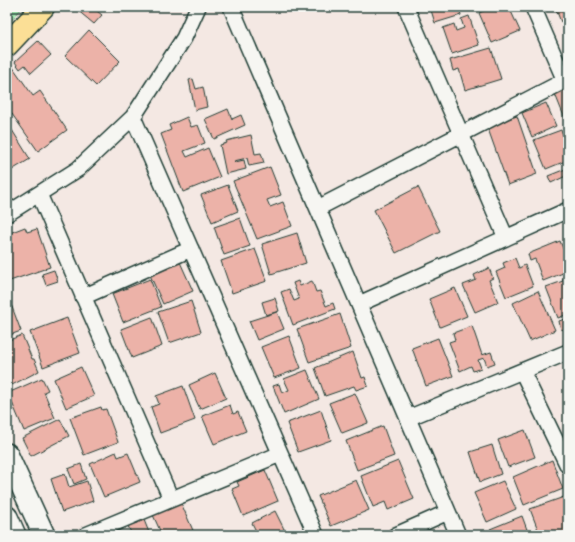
<svg xmlns="http://www.w3.org/2000/svg" width="575" height="542" font-family="Dekko,sans-serif">
  <style>
    .green { fill: #adeeb8; stroke: #669676 }
    .building { fill: #ecb2a8; stroke: #1f3d34 }
    .lines { fill: none; stroke-linecap: round; stroke-linejoin: round }
    .street-casing { stroke: #1f3d34; stroke-width: 18 }
    .secondary-casing { stroke: #1f3d34; stroke-width: 24 }
    .primary-casing { stroke: #1f3d34; stroke-width: 25 }
    .street { stroke: #f6f6f2; stroke-width: 15 }
    .secondary { stroke: #f6f6f2; stroke-width: 21 }
    .primary { stroke: #fbdf96; stroke-width: 22 }
  </style>
  <rect width="100%" height="100%" fill="#f4e8e3"/>
  <filter id="ink" filterUnits="userSpaceOnUse"><feTurbulence type="fractalNoise" baseFrequency=".025" numOctaves="2"/><feDisplacementMap in="SourceGraphic" scale="8" xChannelSelector="R" yChannelSelector="G"/><feConvolveMatrix kernelMatrix="1 2 1 2 8 2 1 2 1" color-interpolation-filters="sRGB"/></filter>
  <g filter="url(#ink)">
    <path class="green" d="M7 7H23L7 25Z"/>
    <path class="building" d="M78 7H92L102 15 94 24 76 9Z
      M430 7H459L461 15 435 23Z
      M492 7H509L520 31 492 43 479 13Z
      M555 7H568V19L561 22Z
      M469 16 479 45 452 54 443 28 454 24 456 31 464 28 461 19Z
      M89 30 120 61 96 86 65 56Z
      M38 41 51 55 31 73 25 65 20 69 15 62Z
      M491 48 501 79 465 90 459 69 453 71 450 60Z
      M12 66 33 96 40 91 67 130 38 151 7 107V70Z
      M193 79 196 89 203 87 207 107 195 110 189 80Z
      M568 88V117L565 119 555 94Z
      M546 103 556 126 532 137 522 113Z
      M228 109 232 119 241 115 245 125 214 139 205 119Z
      M517 116 537 174 508 185 487 126Z
      M187 117 191 127 198 125 205 143 184 151 187 157 208 148 220 177 183 192 161 134 171 130 169 125Z
      M7 122 30 159 7 173Z
      M561 130 568 147V160L546 169 534 140Z
      M251 135 255 154 261 153 264 163 249 166 247 158 234 161 235 162 244 160 246 169 226 174 220 145 227 143 226 141Z
      M270 167 281 195 267 200 270 207 283 202 292 226 257 239 233 181Z
      M568 168V175L551 183 548 176Z
      M228 185 238 211 212 222 201 195Z
      M418 187 440 231 396 253 374 210Z
      M240 218 250 246 224 255 214 227Z
      M25 227 27 232 37 229 50 267 7 282V234Z
      M297 233 306 263 271 274 262 244Z
      M560 241 568 261V271L543 281 535 259 530 261 528 254Z
      M255 249 267 281 232 293 221 261Z
      M515 258 519 268 525 265 533 286 506 297 496 272 505 268 503 263Z
      M180 262 193 291 163 304 150 275Z
      M489 268 493 278 489 280 498 302 475 312 463 285 476 280 474 275Z
      M54 270 58 281 46 285 42 274Z
      M568 277V314L558 318 546 287 563 281V279Z
      M150 279 161 307 123 322 112 294Z
      M298 281 300 286 312 281 316 292 320 291 326 306 333 303 335 309 293 325 281 292 289 289 294 301 299 299 293 283Z
      M455 288 467 316 440 327 429 299Z
      M538 291 555 330 530 341 513 303Z
      M275 298 279 311 266 315 262 302Z
      M9 299 21 331 7 336V300Z
      M191 301 201 332 169 343 158 312Z
      M277 312 284 329 257 340 249 321Z
      M340 314 351 348 309 362 297 329Z
      M152 317 162 346 132 358 121 329Z
      M67 318 80 353 43 367 30 332Z
      M568 318V328L561 330 559 321Z
      M472 326 482 355 491 352 495 363 487 366 484 358 478 360 481 368 473 371 471 366 460 371 449 342 455 340 453 333Z
      M22 335 32 359H34L39 371 12 385 7 373V341Z
      M289 336 301 368 274 378 261 347Z
      M438 338 453 376 426 386 412 348Z
      M353 352 362 378 365 377 368 386 356 390 354 386 325 396 315 368Z
      M81 367 94 396 66 408 54 379Z
      M307 370 319 399 284 414 273 386 279 384 282 393 289 390 284 379Z
      M215 373 226 398 200 409 189 385Z
      M42 378 48 390 44 392 55 418 24 431 8 393Z
      M183 386 195 420 160 433 151 407 159 404 156 396Z
      M355 393 368 423 342 433 329 403Z
      M230 405 233 414 238 412 246 431 214 444 202 416Z
      M101 407 102 410 106 409 118 442 84 455 70 418Z
      M321 410 331 440 298 452 287 423Z
      M60 419 69 436 31 456 22 438Z
      M383 426 394 456 357 470 346 441Z
      M525 430 535 457 508 467 498 440Z
      M492 445 501 474 480 482 470 452Z
      M116 452 118 457 128 453 140 482 104 497 90 464Z
      M552 460 563 489 524 505 513 477Z
      M398 461 414 499 388 510 385 502 373 507 361 476Z
      M81 464 86 479 74 484 68 469Z
      M265 470 278 501 243 516 232 489 239 486 237 482Z
      M65 474 69 487 87 481 93 501 62 512 51 479Z
      M356 480 369 510 331 526 318 496Z
      M503 481 516 509 487 522 474 493Z
      M564 497 568 508V535H540L530 509Z
      M181 503 195 535H162L153 515Z
      M275 511 287 535H258L252 523Z
      M522 516 529 535H492L490 529Z
      M144 520 150 535H132L128 526Z"/>
    <g class="lines">
      <defs>
        <path id="street" d="M231 7 458 535
          M406 7 506 238
          M533 7 565 81
          M133 117 316 535
          M39 194 171 499
          M318 208 568 79
          M7 214 78 169 133 117 184 38 198 7
          M83 297 191 249
          M359 304 568 210
          M522 371 568 466
          M408 418 568 352
          M86 535 280 454
          M396 535 448 512"/>
        <path id="secondary" d="M7 454 44 535
          M7 517 15 535"/>
        <path id="primary" d="M7 45 43 7"/>
      </defs>
      <use href="#street" class="street-casing"/>
      <use href="#secondary" class="secondary-casing"/>
      <use href="#primary" class="primary-casing"/>
      <use href="#street" class="street"/>
      <use href="#secondary" class="secondary"/>
      <use href="#primary" class="primary"/>
    </g>
  </g>
  <rect width="575" height="542" fill="none" stroke="#f6f6f2" stroke-width="24"/>
  <rect x="12" y="12" width="551" height="518" fill="none" stroke="#1f3d34" stroke-width="1.5" filter="url(#ink)"/>
</svg>
